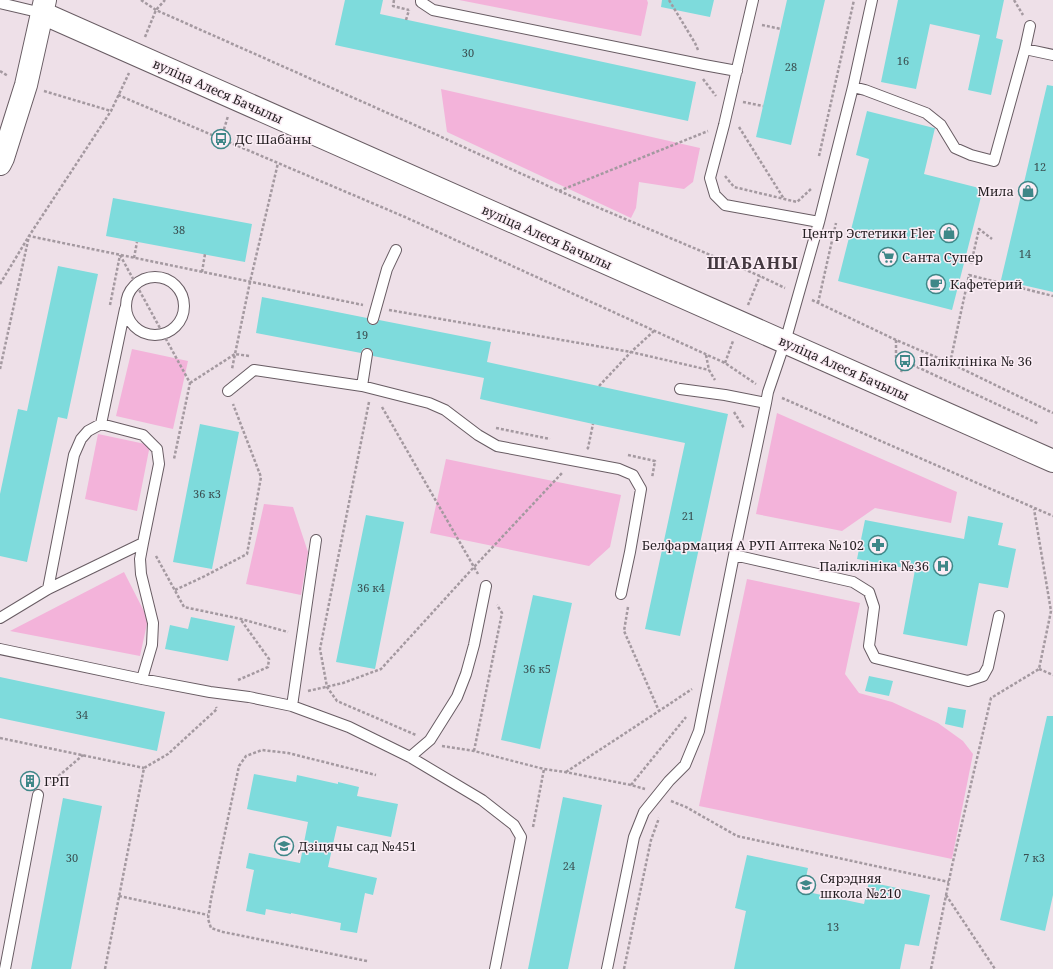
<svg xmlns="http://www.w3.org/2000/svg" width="1053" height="969" font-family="'Noto Serif',serif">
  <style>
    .green { fill: #f3b3da }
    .building { fill: #7edbdc }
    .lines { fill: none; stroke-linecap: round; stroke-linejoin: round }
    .service-casing { stroke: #685c63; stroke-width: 12 }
    .tertiary-casing { stroke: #685c63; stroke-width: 24 }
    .path { stroke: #a499a0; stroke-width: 2.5; stroke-dasharray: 3 2; stroke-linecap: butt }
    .service { stroke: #fff; stroke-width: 10 }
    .tertiary { stroke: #fff; stroke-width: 22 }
    .labels { text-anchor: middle; stroke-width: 3; stroke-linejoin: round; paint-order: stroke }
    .number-label { font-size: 11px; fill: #3a4e50 }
    .street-label { font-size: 13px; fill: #241f22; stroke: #fbedf5 }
    .poi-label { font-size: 13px; fill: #241f22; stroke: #fbedf5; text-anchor: start }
    .district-label { font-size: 17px; font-weight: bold; letter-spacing: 1px; fill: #43383f; stroke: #fbedf5 }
  </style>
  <rect width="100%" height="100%" fill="#eee0e8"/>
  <path class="green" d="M459 0H647L648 3 641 36Z
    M441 89 700 148 693 182 684 189 639 182 636 208 631 218 447 132Z
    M132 349 188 361 173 429 116 416Z
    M777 413 957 492 951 523 875 508 842 531 756 514Z
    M98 434 150 445 137 511 85 499Z
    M446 459 621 495 610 547 589 566 430 533Z
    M264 504 293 507 308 552 301 595 246 584Z
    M124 572 148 619 140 656 10 631Z
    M747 579 860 603 845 674 859 693 892 702 938 723 963 741 973 754 952 859 699 806Z"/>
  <path class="building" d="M345 0H383L380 14 696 82 688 121 335 45Z
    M662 0H714L710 17 661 7Z
    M787 0H825L791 145 756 137Z
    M898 0H1004L996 38 1003 40 991 95 968 90 980 35 930 24 916 89 881 82Z
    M1047 85 1053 86V292L1001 280Z
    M867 111 934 128H935L924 174 983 189 952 310 838 281 869 159 856 155Z
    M113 198 252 224 245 262 106 236Z
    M58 266 98 274 67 419 58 417 27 562 0 556V494L18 409 27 411Z
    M262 297 367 318 368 323 372 325 377 324 379 320 491 342 487 362 728 414 680 636 645 629 685 443 593 424 480 399 484 378 373 356V351L368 348H364L362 350 361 353 256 333Z
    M200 424 239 432 212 569 173 562Z
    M366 515 404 522 375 669 336 662Z
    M968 516 1003 523 998 545 1016 549 1008 588 979 583 967 646 903 634 915 570 857 559 865 520 964 539Z
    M533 595 572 603 540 749 501 740Z
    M191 617 235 626 228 661 165 649 170 625 188 629Z
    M869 676 893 681 889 696 865 691Z
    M0 677 165 712 157 751 0 718Z
    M948 707 966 710 963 728 945 724Z
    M1047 716H1053V895L1045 931 1000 920Z
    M254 774 296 782 297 775 338 784V782L359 787 357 796 398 804 391 837 337 826 328 867 377 878 373 895 365 893 357 933 340 930 341 923 291 913V914L266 909 265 915 246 911 254 870 246 868 249 853 300 863 308 822 247 809Z
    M563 797 602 805 568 969H528Z
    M63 798 102 806 71 969H31Z
    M747 855 808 868 803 891 864 904 869 882 930 895 919 946 905 944 900 969H734L746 911 735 908Z"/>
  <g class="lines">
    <defs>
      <path id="service" d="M421 0V2L433 10 704 65 737 71
        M753 0 724 125 710 178 715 195 725 205 819 222
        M0 3 42 13
        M1025 49 1030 26
        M853 87 865 90 926 113 941 125 955 148 971 155 994 161 1025 49 1053 55
        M126 306a29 29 0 1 1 58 0a29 29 0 1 1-58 0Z
        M373 319 387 269 396 250
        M362 386 367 354
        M680 389 725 395 766 403
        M228 391 254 370 362 386 429 403 445 410 478 435 497 446 619 469 633 475 641 489 630 552 621 594
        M101 424 125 309
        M734 555 853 582 869 592 874 607 869 646 875 658 968 681 983 676 988 667 999 616
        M48 589 74 455 81 439 88 431 101 424 143 435 157 449 159 464 143 543 140 559 141 574 153 623 152 645 142 679
        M0 618 48 589 143 543
        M0 649 142 679 210 692 249 697 292 706 349 727 410 757 482 800 514 825 521 837 495 969
        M292 706 316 540
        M410 757 430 740 457 697 466 674 474 645 486 586
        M5 969 38 795
        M607 969 634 837 644 812 669 781 685 765 699 731 734 555 766 403 768 392 785 342 819 222 853 87 872 0"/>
      <path id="tertiary" d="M42 13 1053 461
        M0 164 3 158 26 85 45 0"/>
    </defs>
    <use href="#service" class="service-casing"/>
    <use href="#tertiary" class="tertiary-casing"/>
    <path class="path" d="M141 0 156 10 435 134 559 191 760 276 785 288
      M394 0 393 6 409 10
      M669 0 695 43 698 50
      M1014 0 1023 15
      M406 20 409 10
      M762 25 781 29
      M145 37 156 10 165 0
      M0 71 8 76
      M703 79 716 96
      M44 91 111 111
      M118 95 405 217 725 363 756 384
      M743 102 763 106
      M739 127 784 199
      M221 139 228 116
      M819 156 854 0
      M725 176 734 187 797 202 812 188
      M559 191 708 131
      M120 255 190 383 174 459
      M134 258 137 242
      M971 264 979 229 992 239
      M202 272 205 254
      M0 284 29 236 111 111 129 73
      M812 300 896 340 950 363 1053 413
      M818 303 836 223
      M110 305 120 255
      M748 305 760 276
      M389 310 631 352 709 370
      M896 340V357L1039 424
      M706 355 709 370 715 380
      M249 356 235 354 250 282 278 163
      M725 363 733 341
      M950 363 969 275 1053 296
      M0 369 29 236 363 305
      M901 372 905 361
      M190 383 235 354 232 369
      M599 386 631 352 654 331
      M782 398 1053 516
      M369 402 320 649 327 687 337 701 416 735
      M382 407 478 574
      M734 412 744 428
      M496 428 550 439
      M587 449 588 448 593 424
      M628 455 655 461 652 478
      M156 556 184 607 241 619 288 632
      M175 590 203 577 247 554 261 477 233 404
      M628 607 624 631 659 711
      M1039 669 1053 675
      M238 680 268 667 269 659 241 620
      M308 691 343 683 381 669 474 567 562 473
      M0 738 144 768
      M442 746 474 751 544 769 565 772 631 785 645 789
      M474 751 502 613 497 605
      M566 772 659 711 692 689
      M631 785 686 717
      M47 786 83 755
      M671 801 686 807 737 836 949 882
      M533 827 544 769
      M946 895 995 969
      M119 896 208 915
      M367 961 223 932 211 928 208 919 211 899 239 766 246 756 262 750 288 753 376 775
      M105 969 144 768 168 754 217 709 216 707
      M624 969 651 840 659 818
      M931 969 952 866 991 698 1039 669 1051 611 1034 509"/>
    <use href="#service" class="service"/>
    <use href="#tertiary" class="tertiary"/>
  </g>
  <defs>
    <symbol id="bus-ring" viewBox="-11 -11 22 22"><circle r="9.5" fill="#fbedf5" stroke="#3f8788" stroke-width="1.5"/><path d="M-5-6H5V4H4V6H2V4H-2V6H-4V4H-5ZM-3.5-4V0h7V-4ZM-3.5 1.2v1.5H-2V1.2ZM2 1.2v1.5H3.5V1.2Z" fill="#3f8788"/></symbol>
    <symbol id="shop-ring" viewBox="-11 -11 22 22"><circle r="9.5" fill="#fbedf5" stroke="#3f8788" stroke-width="1.5"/><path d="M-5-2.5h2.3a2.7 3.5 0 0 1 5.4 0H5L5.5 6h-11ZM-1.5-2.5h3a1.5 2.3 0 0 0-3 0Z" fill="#3f8788"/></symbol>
    <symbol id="supermarket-ring" viewBox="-11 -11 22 22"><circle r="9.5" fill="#fbedf5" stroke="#3f8788" stroke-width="1.5"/><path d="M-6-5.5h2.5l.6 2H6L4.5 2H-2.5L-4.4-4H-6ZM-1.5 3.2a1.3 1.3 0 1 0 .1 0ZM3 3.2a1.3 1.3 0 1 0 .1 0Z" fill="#3f8788"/></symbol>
    <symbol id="cafe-ring" viewBox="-11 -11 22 22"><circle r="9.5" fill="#fbedf5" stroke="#3f8788" stroke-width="1.5"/><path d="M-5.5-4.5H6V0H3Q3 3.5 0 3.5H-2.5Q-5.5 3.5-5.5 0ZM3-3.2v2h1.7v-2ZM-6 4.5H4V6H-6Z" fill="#3f8788"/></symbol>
    <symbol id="pharmacy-ring" viewBox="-11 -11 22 22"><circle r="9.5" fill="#fbedf5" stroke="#3f8788" stroke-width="1.5"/><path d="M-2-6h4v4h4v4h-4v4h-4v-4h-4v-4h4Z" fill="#3f8788"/></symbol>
    <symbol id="hospital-ring" viewBox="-11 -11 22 22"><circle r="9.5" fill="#fbedf5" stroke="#3f8788" stroke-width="1.5"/><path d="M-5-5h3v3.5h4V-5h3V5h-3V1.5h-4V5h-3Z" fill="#3f8788"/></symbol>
    <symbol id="building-ring" viewBox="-11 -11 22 22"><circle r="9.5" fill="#fbedf5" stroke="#3f8788" stroke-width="1.5"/><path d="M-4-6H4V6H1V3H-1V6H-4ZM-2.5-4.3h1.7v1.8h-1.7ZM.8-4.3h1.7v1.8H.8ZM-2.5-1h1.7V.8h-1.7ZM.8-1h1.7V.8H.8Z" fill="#3f8788"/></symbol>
    <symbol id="school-ring" viewBox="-11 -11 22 22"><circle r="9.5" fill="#fbedf5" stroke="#3f8788" stroke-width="1.5"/><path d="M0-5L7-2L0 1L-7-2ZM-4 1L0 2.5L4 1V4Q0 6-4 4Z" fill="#3f8788"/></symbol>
  </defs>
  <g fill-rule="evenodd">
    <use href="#bus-ring" x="210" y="128" width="22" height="22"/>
    <use href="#shop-ring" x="1017" y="180" width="22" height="22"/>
    <use href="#shop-ring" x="938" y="222" width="22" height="22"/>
    <use href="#supermarket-ring" x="877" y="246" width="22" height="22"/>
    <use href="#cafe-ring" x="925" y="273" width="22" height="22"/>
    <use href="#bus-ring" x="894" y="350" width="22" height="22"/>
    <use href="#pharmacy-ring" x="867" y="534" width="22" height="22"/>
    <use href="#hospital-ring" x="932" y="555" width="22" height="22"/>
    <use href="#building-ring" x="19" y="770" width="22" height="22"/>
    <use href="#school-ring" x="273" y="835" width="22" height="22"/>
    <use href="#school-ring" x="795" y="874" width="22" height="22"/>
  </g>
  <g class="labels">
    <g class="number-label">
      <text x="468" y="57">30</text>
      <text x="903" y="65">16</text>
      <text x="791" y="71">28</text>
      <text x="1040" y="171">12</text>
      <text x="179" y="234">38</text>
      <text x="1025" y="258">14</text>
      <text x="362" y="339">19</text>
      <text x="207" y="498">36 к3</text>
      <text x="688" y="520">21</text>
      <text x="371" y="592">36 к4</text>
      <text x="537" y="673">36 к5</text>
      <text x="82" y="719">34</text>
      <text x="72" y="862">30</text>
      <text x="1034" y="862">7 к3</text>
      <text x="569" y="870">24</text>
      <text x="833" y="931">13</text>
    </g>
    <g class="street-label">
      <text transform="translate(218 91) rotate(24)" y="5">вуліца Алеся Бачылы</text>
      <text transform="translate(547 237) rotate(24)" y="5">вуліца Алеся Бачылы</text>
      <text transform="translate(844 368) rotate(24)" y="5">вуліца Алеся Бачылы</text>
    </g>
    <g class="poi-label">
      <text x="235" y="144">ДС Шабаны</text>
      <text x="1014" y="196" text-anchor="end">Мила</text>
      <text x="935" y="238" text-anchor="end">Центр Эстетики Fler</text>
      <text x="902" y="262">Санта Супер</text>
      <text x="950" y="289">Кафетерий</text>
      <text x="919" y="366">Паліклініка № 36</text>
      <text x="864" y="550" text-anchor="end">Белфармация А РУП Аптека №102</text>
      <text x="929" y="571" text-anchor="end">Паліклініка №36</text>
      <text x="44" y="786">ГРП</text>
      <text x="298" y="851">Дзіцячы сад №451</text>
      <text x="820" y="883">Сярэдняя<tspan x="820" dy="15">школа №210</tspan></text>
    </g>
    <g class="district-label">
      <text x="753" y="269">ШАБАНЫ</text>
    </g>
  </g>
</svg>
